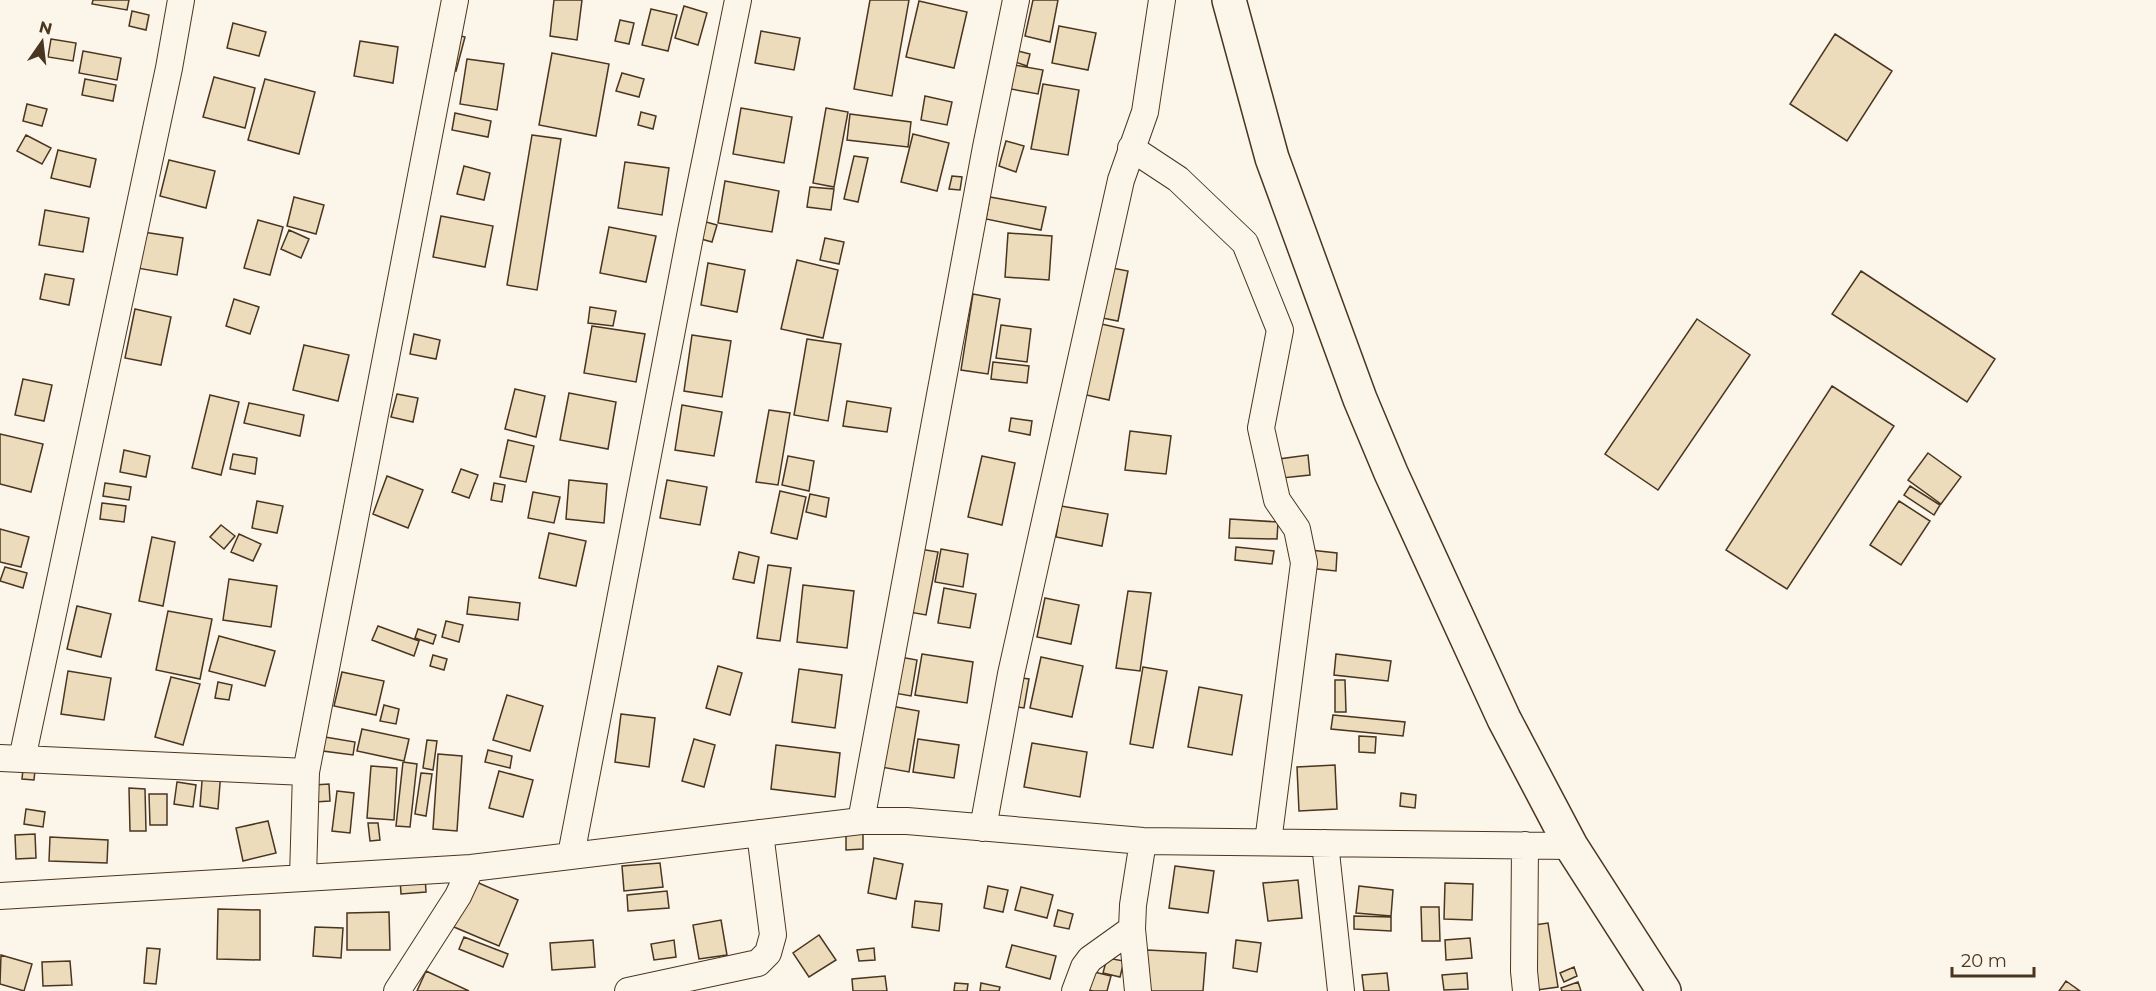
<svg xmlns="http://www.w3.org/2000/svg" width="2156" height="991" font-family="Montserrat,sans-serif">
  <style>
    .building { fill: #ecdcbc; stroke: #4a3520; stroke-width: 1.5 }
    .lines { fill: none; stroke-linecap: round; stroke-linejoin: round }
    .street-casing { stroke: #4a3520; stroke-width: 28 }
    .highway-casing { stroke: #4a3520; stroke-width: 36 }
    .street { stroke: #fbf6e9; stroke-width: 26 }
    .highway { stroke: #fbf6e9; stroke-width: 33 }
  </style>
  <rect width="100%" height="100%" fill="#fbf6e9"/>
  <path class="building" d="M93 0H129L127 10 92 4Z
    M554 0H582L577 40 550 36Z
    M870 0H909L892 96 854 89Z
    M1033 0H1058L1050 42 1025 36Z
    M919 1 967 12 954 68 906 57Z
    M684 6 707 13 698 45 675 38Z
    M651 9 677 15 668 51 642 45Z
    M132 11 149 15 146 30 129 26Z
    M620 20 634 23 629 44 615 41Z
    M233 23 266 32 259 56 227 48Z
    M1059 26 1096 33 1088 70 1052 63Z
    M761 31 800 38 794 70 755 63Z
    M453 34 465 37 456 71 444 68Z
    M1835 34 1892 71 1847 141 1790 104Z
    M51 39 76 43 73 61 48 57Z
    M360 41 398 47 393 83 354 76Z
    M83 51 121 58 117 80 79 73Z
    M1018 51 1030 54 1027 66 1015 62Z
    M552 53 609 64 596 136 539 125Z
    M467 59 504 64 497 110 460 104Z
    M1015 65 1043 70 1038 94 1011 89Z
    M622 73 644 79 639 97 616 91Z
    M214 77 255 88 245 128 203 117Z
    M85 79 116 85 113 101 82 95Z
    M265 79 315 92 299 154 248 140Z
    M1043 84 1079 90 1068 155 1031 149Z
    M925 96 952 102 947 125 921 120Z
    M27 104 47 109 42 126 23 121Z
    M741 108 792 117 784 163 733 154Z
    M826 108 848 112 834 187 813 183Z
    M641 112 656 116 653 129 638 125Z
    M455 113 491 121 488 137 452 130Z
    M850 114 911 122 908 147 847 140Z
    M913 134 949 143 937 191 901 182Z
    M26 135 51 148 42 164 17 151Z
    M532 135 561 139 537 290 507 285Z
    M1006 141 1024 146 1016 172 999 166Z
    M58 150 96 159 90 187 51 178Z
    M854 156 868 158 858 202 844 199Z
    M169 160 215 171 206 208 160 196Z
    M625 162 669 168 662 215 618 208Z
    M464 166 490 173 484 200 457 194Z
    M952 176 962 177 960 190 949 189Z
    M725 181 779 191 772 232 718 223Z
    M810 187 834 189 831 210 807 207Z
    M294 197 324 205 316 234 287 226Z
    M990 197 1046 207 1041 230 986 219Z
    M45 210 89 218 83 252 39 245Z
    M441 216 493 226 485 267 433 257Z
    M258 220 283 227 270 275 244 268Z
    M699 220 717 225 712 242 694 237Z
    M609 227 656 236 646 282 600 273Z
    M289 230 309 239 301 258 281 249Z
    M143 232 183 238 177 275 137 268Z
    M1008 233 1052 236 1049 280 1005 277Z
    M825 238 844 242 839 264 820 260Z
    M797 260 838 270 823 338 781 329Z
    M708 263 745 270 737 312 701 305Z
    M1107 267 1128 271 1118 321 1097 317Z
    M1861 271 1995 359 1967 402 1832 314Z
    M45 274 74 279 69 305 40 299Z
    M973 294 1000 299 988 374 961 370Z
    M234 299 259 307 250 334 226 326Z
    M590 307 616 311 613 326 588 323Z
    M135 309 171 317 161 365 125 358Z
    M1697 319 1750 355 1658 490 1605 454Z
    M1097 323 1124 329 1109 400 1082 394Z
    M1001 325 1031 329 1027 362 996 358Z
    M592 326 645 334 636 382 584 373Z
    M414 334 440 340 436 359 410 354Z
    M692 335 731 341 722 397 684 391Z
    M807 339 841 344 828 421 794 415Z
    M304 345 349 355 338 401 293 390Z
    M993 362 1029 366 1027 383 991 379Z
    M23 379 52 385 44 421 15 415Z
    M1832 386 1894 426 1787 589 1726 550Z
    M515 389 545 396 536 437 505 429Z
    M569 393 616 402 608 449 560 440Z
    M397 394 418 398 413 422 391 417Z
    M210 395 239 402 221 475 192 468Z
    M847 401 891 408 887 432 843 426Z
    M249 403 304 415 300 436 244 423Z
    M682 405 722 412 714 456 675 450Z
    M769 410 790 413 778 485 756 482Z
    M1011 418 1032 421 1030 435 1009 431Z
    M1130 431 1171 436 1166 474 1125 470Z
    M0 434 43 444 31 492 0 484Z
    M508 440 534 446 526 482 500 477Z
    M124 450 150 456 146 477 120 472Z
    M1928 453 1961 477 1941 504 1908 480Z
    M233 454 257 458 255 474 230 469Z
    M1308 455 1310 475 1282 478 1279 459Z
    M788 456 814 461 809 491 782 485Z
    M982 456 1015 463 1002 525 968 517Z
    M461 469 478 475 469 498 452 492Z
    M387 476 423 490 408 528 373 514Z
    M569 480 607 484 604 523 566 519Z
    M667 480 707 487 700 525 660 518Z
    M105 483 131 487 129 500 103 496Z
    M494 483 505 485 502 502 491 500Z
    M1910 486 1940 505 1934 515 1904 495Z
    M780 491 806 497 797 539 771 533Z
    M533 492 560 497 554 523 528 518Z
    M810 494 829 498 826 517 806 512Z
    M257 501 283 506 277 533 252 528Z
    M1899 501 1930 521 1901 565 1870 545Z
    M102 503 126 506 124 522 100 519Z
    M1061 506 1108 514 1102 546 1056 537Z
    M1230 519 1278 522 1277 539 1229 538Z
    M221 525 235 536 224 549 210 537Z
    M0 529 29 537 21 567 0 562Z
    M549 533 586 541 576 586 539 578Z
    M239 534 261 544 253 561 231 552Z
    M152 537 175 542 163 606 139 601Z
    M1236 547 1274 551 1272 564 1235 560Z
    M920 549 938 552 926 615 909 612Z
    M941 549 968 554 963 587 935 582Z
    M1310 550 1337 553 1336 571 1308 568Z
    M739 552 759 557 754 583 733 579Z
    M768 565 791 568 780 641 757 638Z
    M5 567 27 573 23 588 0 581Z
    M229 579 277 586 271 627 223 620Z
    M803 585 854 591 847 648 797 642Z
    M944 588 976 594 970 628 938 623Z
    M1128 591 1151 593 1140 671 1116 668Z
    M469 597 520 603 518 620 467 614Z
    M1045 598 1079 605 1071 644 1037 637Z
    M77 606 111 614 101 657 67 649Z
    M168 611 212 619 200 679 156 670Z
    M446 621 463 625 459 642 442 637Z
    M378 626 419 641 414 656 372 640Z
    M418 629 436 635 433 644 415 638Z
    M219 636 275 651 265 686 209 671Z
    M922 654 973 662 967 703 915 695Z
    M1336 654 1391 661 1388 681 1334 675Z
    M433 655 447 659 444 670 430 666Z
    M900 657 917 660 911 696 894 693Z
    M1041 657 1083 666 1072 717 1030 708Z
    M718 666 742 673 730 715 706 708Z
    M1143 667 1167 671 1153 748 1130 744Z
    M799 669 842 675 835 728 792 722Z
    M68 671 111 678 104 720 61 714Z
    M342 672 384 681 376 715 334 706Z
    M171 677 200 684 183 745 155 737Z
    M1015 677 1029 679 1024 708 1010 706Z
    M1335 680H1345L1346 712H1335Z
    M218 682 232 685 229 700 215 698Z
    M1199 687 1242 695 1232 755 1188 747Z
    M507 695 543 706 530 751 493 740Z
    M384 705 399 709 396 724 380 721Z
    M891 706 919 711 909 772 881 767Z
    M621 714 655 718 649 767 615 762Z
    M1333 715 1405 722 1403 736 1331 729Z
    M362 729 409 739 404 761 357 751Z
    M1359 736 1376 737 1375 753 1359 752Z
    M325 737 355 742 353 755 323 751Z
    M694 739 715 745 704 787 682 781Z
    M918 739 959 745 954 778 913 772Z
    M427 740 437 741 433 770 423 768Z
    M1032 743 1087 752 1080 797 1024 787Z
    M776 745 840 753 835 797 771 789Z
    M488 750 512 756 510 768 485 762Z
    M438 754 462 756 457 831 433 829Z
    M403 762 417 764 410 827 396 826Z
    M1335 765 1337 809 1299 811 1297 767Z
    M371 766 397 768 394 820 367 818Z
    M23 769 35 770 34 780 22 779Z
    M203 769 221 771 218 809 200 806Z
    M499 771 533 780 523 817 489 808Z
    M421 773 432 774 426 816 415 814Z
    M177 782 196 785 193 807 174 804Z
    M329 784 330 801 315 802 314 785Z
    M129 788 145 789 146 831H130Z
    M337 791 354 793 350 833 332 831Z
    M1401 793 1416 795 1415 808 1400 806Z
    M149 794H167V825H150Z
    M26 809 45 812 43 827 24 824Z
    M268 821 276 853 243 861 236 828Z
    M368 823H378L380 840 370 841Z
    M863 829V849L846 850V830Z
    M35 834 36 858 16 859 15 835Z
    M50 837 108 840 107 863 49 861Z
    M874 858 903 864 896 899 868 893Z
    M660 863 663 887 624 891 622 866Z
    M1175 866 1214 871 1208 913 1169 908Z
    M425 876 426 892 401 894 400 878Z
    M1298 880 1302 918 1268 921 1263 883Z
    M474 881 518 900 499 946 454 927Z
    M1445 883 1473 884 1472 920 1444 919Z
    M988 886 1008 890 1003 912 984 908Z
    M1359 886 1393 890 1391 916 1356 913Z
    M1021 887 1053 895 1047 918 1015 910Z
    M667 891 669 908 628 911 627 895Z
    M915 901 942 904 939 931 912 927Z
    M1421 907H1439L1440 941H1422Z
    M218 909 260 910V960L217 959Z
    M1058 910 1073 914 1069 929 1054 926Z
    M389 912 390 950H347V913Z
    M1354 916 1391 917V931L1354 929Z
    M721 920 727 955 699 959 693 925Z
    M1548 923 1558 987 1537 990 1527 926Z
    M315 927 343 928 341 958 313 956Z
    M819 935 836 960 809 977 793 953Z
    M464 937 508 954 503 967 459 949Z
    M1470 938 1472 958 1446 960 1445 940Z
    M593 940 595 967 552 970 550 943Z
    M674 940 676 957 654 960 651 944Z
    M1236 940 1261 943 1257 972 1233 968Z
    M1012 945 1056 956 1050 979 1006 967Z
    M147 948 160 949 156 984 144 983Z
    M874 948 875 960 859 961 857 950Z
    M1147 950 1206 953 1203 991H1144Z
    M1 955 32 964 24 991 0 984Z
    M1107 958 1124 961 1120 977 1103 973Z
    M70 961 72 985 43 986 42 962Z
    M1574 967 1577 976 1564 982 1560 973Z
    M1086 970 1111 976 1107 991H1093L1081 988Z
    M426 971 469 991H417Z
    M1387 973 1389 991H1364L1362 975Z
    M1467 973 1468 989 1444 990 1442 975Z
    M885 976 887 991H853L852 979Z
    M2066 981 2080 991H2059Z
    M1578 982 1581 991H1562L1561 988Z
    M955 983 968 984 967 991H954Z
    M981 983 1000 987 999 991H980Z"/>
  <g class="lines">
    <defs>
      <path id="street" d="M1131 148 1178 179 1245 243 1280 330 1261 428 1277 500 1297 529 1304 563 1268 842
        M0 758 306 772 455 0
        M22 759 169 68 181 0
        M861 821 986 147 1016 0
        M983 828 1011 674 1121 180 1145 112 1162 0
        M1325 843 1341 991
        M1525 845 1524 971 1526 991
        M571 855 691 231 738 0
        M303 877 306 772
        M0 896 471 868 861 821H907L1143 841 1571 846
        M397 991 458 896 471 868
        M628 991 758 963 768 953 773 935 760 833
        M1075 991 1084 967 1090 959 1132 929
        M1138 991 1132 929 1133 905 1143 841"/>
      <path id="highway" d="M1229 0 1272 158 1360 399 1391 473 1504 719 1571 846 1664 991"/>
    </defs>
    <use href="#street" class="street-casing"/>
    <use href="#highway" class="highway-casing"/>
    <use href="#street" class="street"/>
    <use href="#highway" class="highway"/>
  </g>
  <g transform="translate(42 42) rotate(14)" stroke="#fbf6e9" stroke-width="4.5" paint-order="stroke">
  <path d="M0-4.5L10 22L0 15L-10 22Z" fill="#4a3520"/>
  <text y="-9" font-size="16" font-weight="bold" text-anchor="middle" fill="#4a3520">N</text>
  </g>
  <path d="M1952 967v9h82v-9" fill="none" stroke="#4a3520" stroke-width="3"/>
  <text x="1961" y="967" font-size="18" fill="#4a3520" stroke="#fbf6e9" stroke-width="4.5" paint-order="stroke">20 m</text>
</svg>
